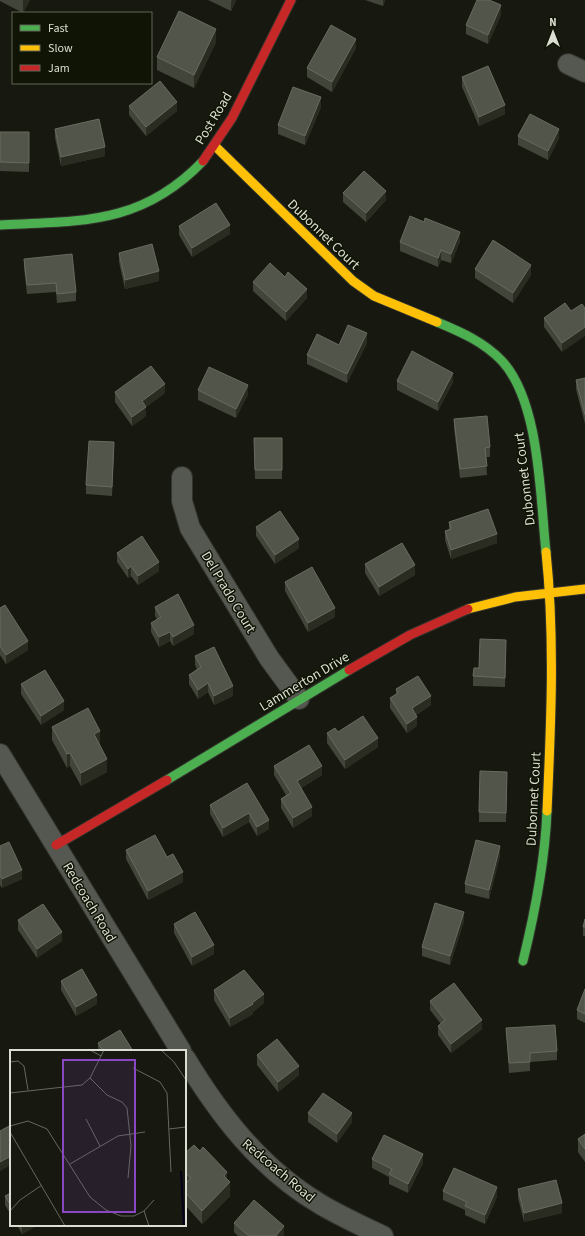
<svg xmlns="http://www.w3.org/2000/svg" width="585" height="1236" font-family="'Source Sans 3',sans-serif">
  <style>
    .lines { fill: none; stroke-linecap: round; stroke-linejoin: round }
    .street-casing { stroke: #32342d; stroke-width: 22 }
    .fast-casing { stroke: #32342d; stroke-width: 11 }
    .slow-casing { stroke: #32342d; stroke-width: 11 }
    .jam-casing { stroke: #32342d; stroke-width: 11 }
    .street { stroke: #555751; stroke-width: 20 }
    .fast { stroke: #4caf50; stroke-width: 9 }
    .slow { stroke: #ffc107; stroke-width: 9 }
    .jam { stroke: #c62828; stroke-width: 9 }
    .wall { fill: #424539 }
    .shaded-wall { fill: #2a2c21 }
    .building { fill: #525549; stroke: #686b5f }
    .labels { text-anchor: middle; stroke-width: 3; stroke-linejoin: round; paint-order: stroke }
    .street-label { font-size: 14px; fill: #dbdfd3; stroke: #0f1404 }
    .inset-river { fill: none; stroke: #05021b; stroke-width: 2 }
    .inset-road { fill: none; stroke: #65685e; stroke-width: 1 }
    .view { fill: #8947c2; fill-opacity: 0.15; stroke: #8947c2; stroke-width: 2 }
    .inset-edge { fill: none; stroke: #dbdfd3; stroke-width: 2 }
  </style>
  <rect width="100%" height="100%" fill="#171910"/>
  <g class="lines">
    <defs>
      <path id="street" d="M568 64 585 72
        M182 477V501L190 528 269 658 299 699
        M0 754 181 1051
        M185 1058C220 1116 261 1169 320 1204 340 1216 362 1226 383 1236"/>
      <path id="fast" d="M0 225C81 221 142 225 203 161
        M437 322C461 332 484 342 502 361 540 402 540 497 546 552
        M167 780 349 670
        M523 961C535 912 545 862 547 811"/>
      <path id="slow" d="M215 146 353 281 374 296 437 322
        M546 552C555 638 551 724 547 811
        M468 609 515 597 585 589"/>
      <path id="jam" d="M203 161 232 118 291 0
        M349 670 410 635 468 609
        M56 845 167 780"/>
    </defs>
    <use href="#street" class="street-casing"/>
    <use href="#fast" class="fast-casing"/>
    <use href="#slow" class="slow-casing"/>
    <use href="#jam" class="jam-casing"/>
    <use href="#street" class="street"/>
    <use href="#fast" class="fast"/>
    <use href="#slow" class="slow"/>
    <use href="#jam" class="jam"/>
  </g>
  <path class="wall" d="M0 0H30L23 13 0 1Z
    M208 0H236L231 11Z
    M365 0H385L383 6Z
    M501 15 488 44 466 34V25Z
    M216 42 194 88 157 70V57Z
    M356 48 332 92 307 77V68Z
    M462 77 505 114 479 126 462 87Z
    M129 106 177 111 146 136 129 115Z
    M321 107 305 145 278 134V125Z
    M55 129 105 156 61 166 55 138Z
    M0 132H29V172L0 171Z
    M518 136 559 138 548 160 518 145Z
    M343 193 386 200 366 222 343 202Z
    M179 226 230 234 192 257 179 235Z
    M460 241 451 263 441 260 438 267 400 251V242Z
    M119 253 159 281 125 289 119 262Z
    M24 259 76 292V301L57 303 56 292 27 294 24 268Z
    M475 269 531 275 513 303 475 278Z
    M253 282 307 298 286 321 253 291Z
    M565 303 562 352 544 327V318Z
    M367 343 347 383 307 364V355L339 345Z
    M585 378V424L576 389V380Z
    M397 381 453 382 438 411 397 390Z
    M198 390 248 394 236 418 198 400Z
    M115 392 165 393 146 407V416L132 426 115 402Z
    M454 419 490 447V457H486L487 475 460 478 454 428Z
    M254 438 282 470V479H255Z
    M114 451 112 496 86 494V485Z
    M449 522 497 543 451 559 445 540V531L449 529Z
    M256 527 299 548 275 564 256 536Z
    M117 553 159 571 138 585 131 576 128 578 117 562Z
    M365 564 415 575 379 596 365 573Z
    M285 582 335 617 308 632 285 591Z
    M155 607 194 634 173 646 170 641 159 647 151 632V623L157 619 155 616Z
    M0 608 28 650 6 664 0 655Z
    M506 640 505 687 473 686V676L479 668Z
    M195 656 233 696 214 705 208 692 198 699 189 684V675L197 669 195 665Z
    M21 684 64 710 41 725 21 694Z
    M396 689 431 705 416 715 417 726 407 733 390 708V698L396 694Z
    M52 727 100 745 107 772 81 786 70 766 67 768 52 740Z
    M338 732 378 747 345 769 327 743V733Z
    M274 766 322 775 301 788 312 816 293 828 281 808V799L286 795 274 775Z
    M507 781 506 822H479V812Z
    M247 783 269 829 257 836 249 822 223 837 210 814V805Z
    M0 846 22 879 2 888 0 885Z
    M126 850 167 857 183 882 148 900 126 859Z
    M500 856 489 899 465 893V884Z
    M18 920 62 941 37 958 18 930Z
    M464 921 450 965 422 956V947Z
    M174 924 214 954 192 966 174 933Z
    M583 927H585V936H583Z
    M61 981 97 1004 76 1016 61 990Z
    M585 989V1023L577 1019V1010Z
    M214 990 264 1003 253 1012V1014L230 1027 214 1000Z
    M430 1001 482 1029 451 1053 438 1035V1026L441 1024 430 1010Z
    M506 1028 557 1051V1060L530 1062V1071L509 1073Z
    M98 1043 133 1051H98Z
    M257 1055 299 1075 278 1092 257 1065Z
    M308 1113 352 1122 337 1143 308 1122Z
    M585 1134V1162L578 1152V1139Z
    M185 1153 230 1196 202 1224 185 1205Z
    M372 1159 423 1163 408 1193 389 1184V1177L372 1168Z
    M518 1189 562 1213 524 1222 518 1198Z
    M443 1191 497 1197 485 1224 465 1215V1210L443 1200Z
    M11 1193V1215L5 1205V1196Z
    M234 1223 284 1235 283 1236H238L234 1232Z
    M17 1225H38L22 1234Z"/>
  <path class="shaded-wall" d="M23 0H30L23 13Z
    M232 0H236L231 11V2Z
    M383 0H385L383 6Z
    M501 5V15L488 44V35Z
    M216 29V42L194 88V75Z
    M356 39V48L332 92V82Z
    M321 97V107L305 145V136Z
    M177 102V111L146 136V127Z
    M505 105V114L479 126V117Z
    M559 129V138L548 160V151Z
    M105 147V156L61 166V157Z
    M386 191V200L366 222V213Z
    M230 225V234L192 257V248Z
    M460 232V241L451 263V254Z
    M441 250V260L438 267V258Z
    M531 265V275L513 303V293Z
    M159 271V281L125 289V280Z
    M307 289V298L286 321V312Z
    M585 327V336L562 352V343Z
    M367 333V343L347 383V374Z
    M453 373V382L438 411V402Z
    M165 384V393L142 410V401Z
    M248 385V394L236 418V409Z
    M146 407V416L132 426V417Z
    M114 442V451L112 496V487Z
    M497 534V543L451 559V550Z
    M299 539V548L275 564V555Z
    M159 562V571L138 585V576Z
    M415 565V575L379 596V587Z
    M131 566V576L128 578V569Z
    M335 608V617L308 632V623Z
    M194 625V634L173 646V637Z
    M170 632V641L159 647V637Z
    M28 641V650L6 664V655Z
    M208 683V692L198 699V690Z
    M233 686V696L214 705V696Z
    M431 696V705L412 717V708Z
    M64 701V710L41 725V716Z
    M417 717V726L407 733V724Z
    M100 731V745L94 748V734Z
    M378 738V747L345 769V760Z
    M70 753V766L67 768V754Z
    M107 759V772L81 786V773Z
    M322 766V775L297 790V781Z
    M312 807V816L293 828V818Z
    M249 813V822L223 837V828Z
    M269 820V829L257 836V827Z
    M500 846V856L489 899V890Z
    M22 870V879L2 888V879Z
    M183 872V882L148 900V891Z
    M464 912V921L450 965V956Z
    M62 932V941L37 958V949Z
    M214 945V954L192 966V957Z
    M264 994V1003L253 1012V1014L230 1027V1018L252 1003Z
    M97 995V1004L76 1016V1007Z
    M482 1020V1029L451 1053V1044Z
    M299 1066V1075L278 1092V1082Z
    M352 1113V1122L337 1143V1134Z
    M423 1154V1163L408 1193V1184Z
    M11 1156V1165L0 1171V1162Z
    M227 1172V1185L230 1182V1196L202 1224V1211L224 1176Z
    M497 1187V1197L485 1224V1215Z
    M562 1203V1213L524 1222V1213Z
    M22 1225H38L22 1234Z
    M284 1226V1235L283 1236H276Z"/>
  <path class="building" d="M477 0H489L501 5 488 35 466 25Z
    M179 11 216 29 194 75 157 57Z
    M331 25 356 39 332 82 307 68Z
    M488 66 505 105 479 117 462 77Z
    M160 81 177 102 146 127 129 106Z
    M293 87 321 97 305 136 278 125Z
    M530 114 559 129 548 151 518 136Z
    M99 119 105 147 61 157 55 129Z
    M0 132H29V163L0 162Z
    M364 171 386 191 366 213 343 193Z
    M216 203 230 225 192 248 179 226Z
    M410 216 424 222 425 218 460 232 451 254 441 250 438 258 400 242Z
    M493 240 531 265 513 293 475 269Z
    M152 244 159 271 125 280 119 253Z
    M72 254 76 292 57 294 56 283 27 285 24 259Z
    M270 263 285 277 288 272 307 289 286 312 253 282Z
    M565 303 571 311 582 304 585 308V327L562 343 544 318Z
    M348 325 367 333 347 374 307 355 317 334 339 345Z
    M412 351 453 373 438 402 397 381Z
    M151 366 165 384 142 401 146 407 132 417 115 392Z
    M209 367 248 385 236 409 198 390Z
    M585 378V415L576 380Z
    M487 416 490 447 485 448 487 466 460 469 454 419Z
    M254 438H282V470H255Z
    M89 441 114 442 112 487 86 485Z
    M488 509 497 534 451 550 445 531 451 529 449 522Z
    M280 511 299 539 275 555 256 527Z
    M142 536 159 562 138 576 131 566 128 569 117 553Z
    M402 543 415 565 379 587 365 564Z
    M312 567 335 608 308 623 285 582Z
    M178 594 194 625 173 637 170 632 159 637 151 623 161 617 155 607Z
    M5 605 28 641 6 655 0 646V608Z
    M480 639 506 640 505 678 473 676 474 668H479Z
    M214 647 233 686 214 696 208 683 198 690 189 675 201 667 195 656Z
    M45 670 64 701 41 716 21 684Z
    M418 676 431 696 412 708 417 717 407 724 390 698 398 693 396 689Z
    M88 708 100 731 94 734 107 759 81 773 70 753 67 754 52 727Z
    M363 716 378 738 345 760 327 733 335 728 338 732Z
    M309 745 322 766 297 781 312 807 293 818 281 799 291 793 274 766Z
    M480 771 507 772 506 813 479 812Z
    M247 783 269 820 257 827 249 813 223 828 210 805Z
    M155 835 167 857 173 854 183 872 148 891 126 850Z
    M476 840 500 846 489 890 465 884Z
    M9 842 22 870 2 879 0 875V846Z
    M435 903 464 912 450 956 422 947Z
    M43 904 62 932 37 949 18 920Z
    M195 912 214 945 192 957 174 924Z
    M585 919V927H583Z
    M82 969 97 995 76 1007 61 981Z
    M244 970 264 994 252 1003 253 1004 230 1018 214 990Z
    M454 983 482 1020 451 1044 438 1026 445 1020 430 1001Z
    M585 989V1014L577 1010Z
    M555 1025 557 1051 530 1053V1062L509 1063 506 1028Z
    M120 1030 133 1051H103L98 1043Z
    M277 1039 299 1066 278 1082 257 1055Z
    M323 1093 352 1113 337 1134 308 1113Z
    M11 1125V1156L0 1162V1131Z
    M585 1134V1149L578 1139Z
    M384 1135 423 1154 408 1184 389 1174 392 1169 372 1159Z
    M194 1145 200 1151 203 1147 227 1172 224 1176 230 1182 202 1211 185 1192V1184L191 1178 185 1173V1153Z
    M454 1168 497 1187 485 1215 465 1206 467 1202 443 1191Z
    M556 1180 562 1203 524 1213 518 1189Z
    M11 1193V1206L5 1196Z
    M254 1200 284 1226 276 1236H249L234 1223Z"/>
  <g class="labels">
    <g class="street-label">
      <text transform="translate(213 118) rotate(-59)" y="5">Post Road</text>
      <text transform="translate(324 234) rotate(44)" y="5">Dubonnet Court</text>
      <text transform="translate(524 479) rotate(-97)" y="5">Dubonnet Court</text>
      <text transform="translate(229 592) rotate(59)" y="5">Del Prado Court</text>
      <text transform="translate(304 681) rotate(-31)" y="5">Lammerton Drive</text>
      <text transform="translate(533 799) rotate(-87)" y="5">Dubonnet Court</text>
      <text transform="translate(90 902) rotate(59)" y="5">Redcoach Road</text>
      <text transform="translate(279 1170) rotate(40)" y="5">Redcoach Road</text>
    </g>
  </g>
  <g transform="translate(10 1050)">
    <rect width="176" height="176" fill="#171910"/>
    <path class="inset-river" d="M171 121 174 176"/>
    <path class="inset-road" d="M80 0 91 6M151 0 164 12 176 30M0 12 8 11 14 16 18 40M123 18 150 32 157 43 161 122M80 28 97 45 112 52 117 58 121 96 118 128M0 43 72 35 80 28 94 0M76 69 90 96M0 76 18 71 37 79 80 147 96 160 111 166H124L134 161 144 150M159 79 176 77M0 82 55 176M60 114 108 86 135 82M0 161 10 150 32 135M134 161 139 176"/>
    <path class="view" d="M53 10H125V162H53Z"/>
    <rect width="176" height="176" class="inset-edge"/>
  </g>
  <rect x="12" y="12" width="140" height="72" fill="#0f1404" stroke="#616557"/>
  <rect x="20" y="25" width="20" height="6" fill="#4caf50" stroke="#616557"/>
  <text x="48" y="32" font-size="12" fill="#dbdfd3">Fast</text>
  <rect x="20" y="45" width="20" height="6" fill="#ffc107" stroke="#616557"/>
  <text x="48" y="52" font-size="12" fill="#dbdfd3">Slow</text>
  <rect x="20" y="65" width="20" height="6" fill="#c62828" stroke="#616557"/>
  <text x="48" y="72" font-size="12" fill="#dbdfd3">Jam</text>
  <g transform="translate(553 32)" stroke="#0f1404" stroke-width="3" paint-order="stroke">
  <path d="M0-3L7 15L0 10L-7 15Z" fill="#dbdfd3"/>
  <text y="-6" font-size="11" font-weight="bold" text-anchor="middle" fill="#dbdfd3">N</text>
  </g>
</svg>
